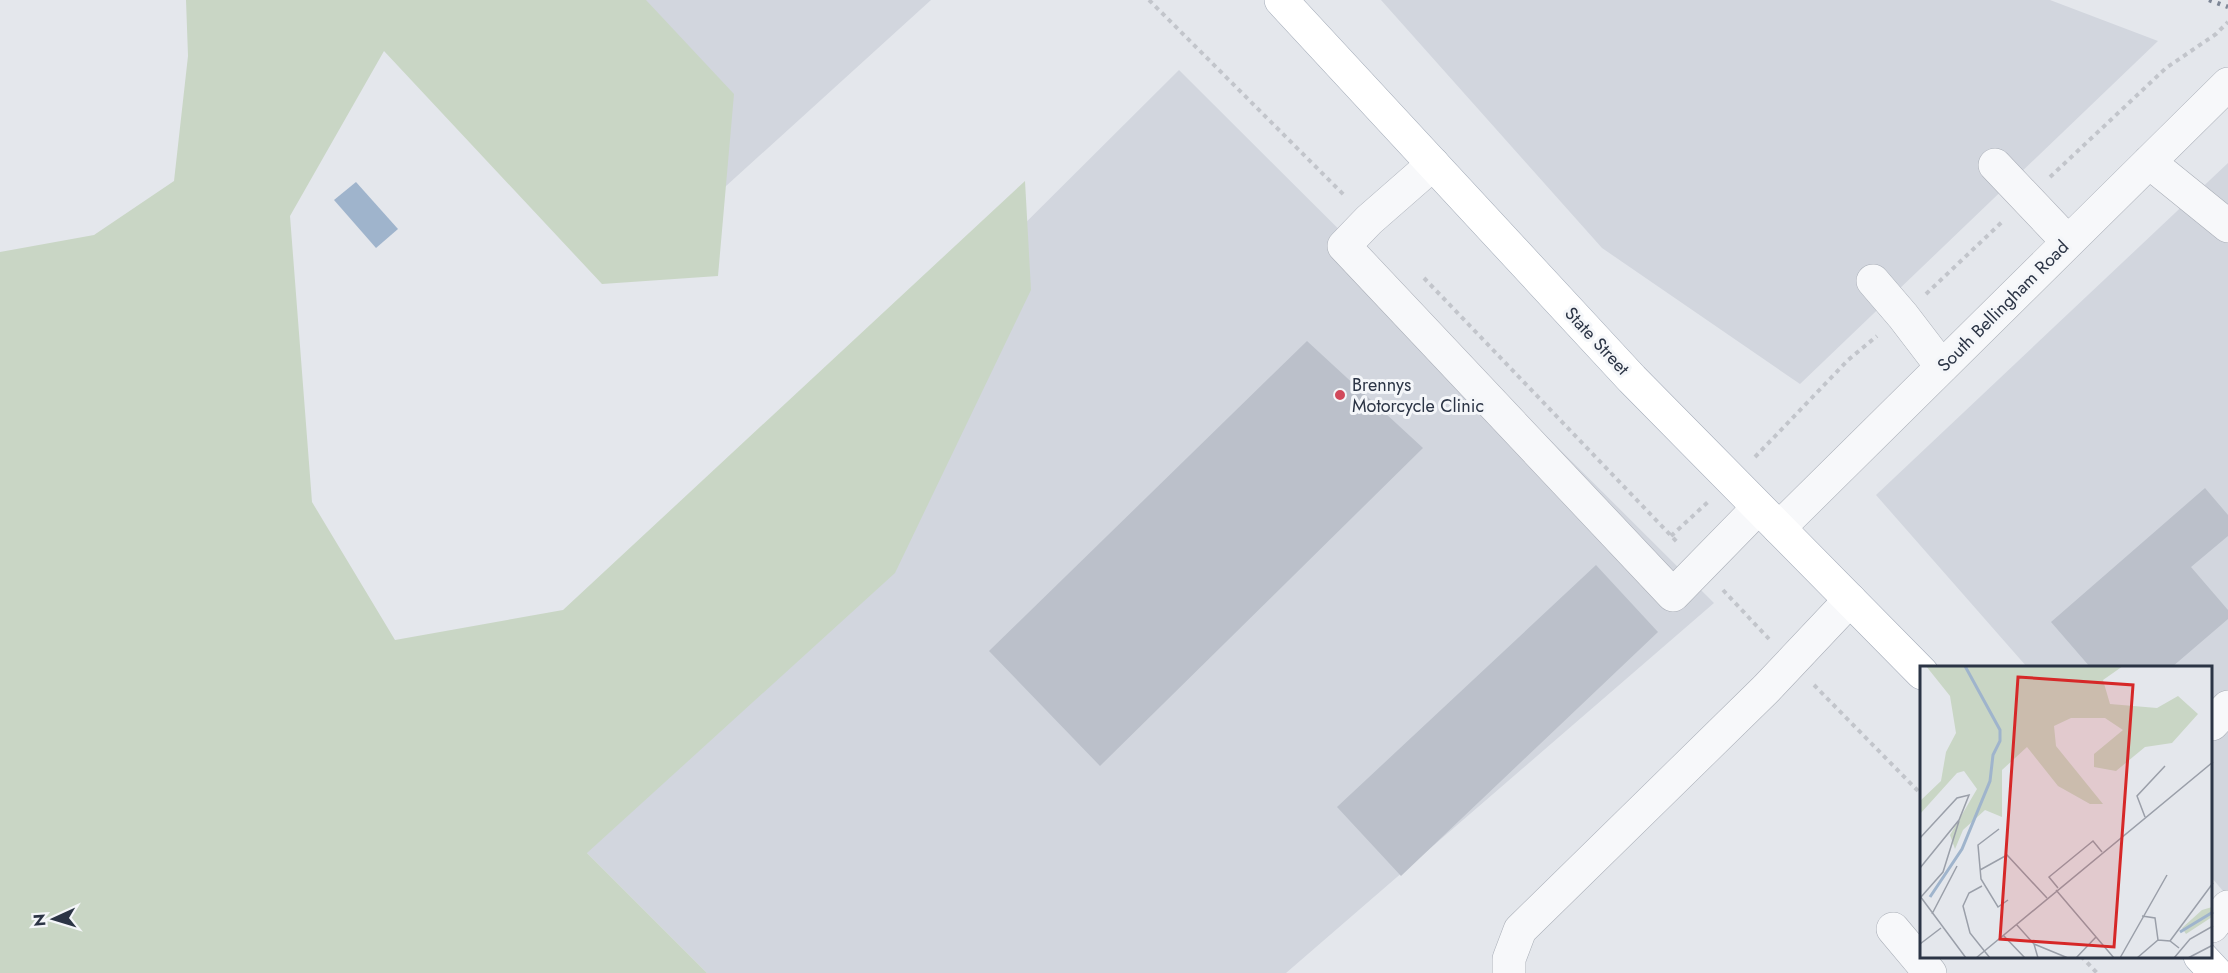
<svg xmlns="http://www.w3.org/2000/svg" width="2228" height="973" font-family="Jost,sans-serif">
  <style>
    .built { fill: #d2d6de }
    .green { fill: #c9d6c5 }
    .water { fill: #9fb4cc }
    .building { fill: #bbc0ca }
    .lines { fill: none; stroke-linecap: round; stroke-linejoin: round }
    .minor-casing { stroke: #a9aeb7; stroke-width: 34 }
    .major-casing { stroke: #a3abb8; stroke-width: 34 }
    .path { stroke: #c2c5cb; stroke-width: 4; stroke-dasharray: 4.5 4.5; stroke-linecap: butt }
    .minor { stroke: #f7f8fa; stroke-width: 33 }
    .major { stroke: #fff; stroke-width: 33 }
    .rail { stroke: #7d8696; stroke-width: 4.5; stroke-dasharray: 3 6; stroke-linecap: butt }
    .poi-dot { fill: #d1495b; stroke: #f4f6f9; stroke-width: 2 }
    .labels { text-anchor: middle; stroke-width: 6; stroke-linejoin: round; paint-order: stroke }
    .street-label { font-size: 18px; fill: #2b3445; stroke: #f4f6f9 }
    .poi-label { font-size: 18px; fill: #2b3445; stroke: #f4f6f9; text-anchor: start }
    .inset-river { fill: none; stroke: #9fb4cc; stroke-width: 3 }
    .inset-road { fill: none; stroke: #9a9fa9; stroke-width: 1.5 }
    .view { fill: #d62828; fill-opacity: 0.15; stroke: #d62828; stroke-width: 3 }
    .inset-edge { fill: none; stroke: #2b3445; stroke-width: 3 }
  </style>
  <rect width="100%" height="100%" fill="#e4e7ec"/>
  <path class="built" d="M441 0H931L649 256Z
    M1381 0H2050L2158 41 1800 384 1602 248Z
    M1179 70 1714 603 1286 973H707L540 806 774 473Z
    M2228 163V897L2212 878V667H2027L1876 495Z"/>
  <path class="green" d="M186 0H646L734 94 718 276 602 284 384 51 290 216 312 502 395 640 563 610 1025 181 1031 290 895 573 587 853 707 973H0V252L94 235 174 181 188 56Z"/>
  <path class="water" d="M356 182 398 229 376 248 334 200Z"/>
  <path class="building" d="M1307 341 1423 448 1100 766 989 651Z
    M2205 488 2228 515V536L2191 567 2228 610V619L2172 667H2090L2051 622Z
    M1596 565 1658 632 1401 876 1337 807Z"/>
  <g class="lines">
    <defs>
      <path id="minor" d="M2149 162 2228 226
        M1433 164 1369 220 1344 246 1673 595 1758 508
        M1995 165 2068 242
        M1873 281 1903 316 1942 367
        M1779 528 2228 84
        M2212 724 2228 707
        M2212 926 2228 907
        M1893 929 1930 973
        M1509 973V959L1520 930 1766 689 1850 600"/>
      <path id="major" d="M1281 0 1632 379 1922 673
        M2200 956 2216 973"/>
    </defs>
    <use href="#minor" class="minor-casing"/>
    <use href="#major" class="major-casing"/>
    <path class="path" d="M1149 0 1346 197
      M2050 177 2166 68 2216 34 2228 22
      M1424 278 1678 543
      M1926 294 2003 221
      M1755 457 1848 360 1877 336
      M1671 536 1708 502
      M1723 590 1769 639
      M1814 685 1922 795
      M2081 956 2097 973"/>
    <use href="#minor" class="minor"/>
    <use href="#major" class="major"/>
    <path class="rail" d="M2209 0 2228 7"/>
  </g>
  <circle class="poi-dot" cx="1340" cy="395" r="6"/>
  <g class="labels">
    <g class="street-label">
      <text transform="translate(2003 306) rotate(-45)" y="6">South Bellingham Road</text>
      <text transform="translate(1597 341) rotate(47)" y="6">State Street</text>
    </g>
    <g class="poi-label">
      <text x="1352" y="391">Brennys<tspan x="1352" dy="21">Motorcycle Clinic</tspan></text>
    </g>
  </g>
  <g transform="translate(1920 666)">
    <rect width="292" height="292" fill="#e4e7ec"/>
    <path d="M6 0H203L183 14 190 38 237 42 258 30 278 48 252 77 225 81 196 105 174 101V88L203 64 185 52H151L134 60 136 80 183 138H170L138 120 107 81 82 104V151L65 144 43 164 35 183 30 169 57 123 44 105 37 107 0 148V135L21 115 26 86 36 67 30 30ZM292 241V251L266 268 262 262 282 244Z" fill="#c9d6c5"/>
    <path class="inset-river" d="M10 231 42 183 70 115 73 89 80 75V64L45 0M260 266 293 246"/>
    <path class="inset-road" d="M0 54V92M225 151 217 130 245 100M79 163 58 179 61 213 78 241 88 234M0 172 37 132 49 129 39 154 0 202M60 204 87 189 127 232M62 220 49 227 43 240 50 267 70 292M138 222 129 211 173 175 182 186M136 224 194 292M0 230 46 292M1 231 23 206 39 155M12 248 37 200M222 250 235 252 238 274M96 258 114 278 118 292M83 269 105 292M250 275 293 217M0 278 21 262M114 278 148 292M56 292 293 96M156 292 176 271M200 292 247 209M217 292 238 274 250 275 259 282M254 292 270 273 293 260M268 292 293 279"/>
    <path class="view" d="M98 11 213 19 194 281 80 273Z"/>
    <rect width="292" height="292" class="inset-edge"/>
  </g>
  <g transform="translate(54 919) rotate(266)" stroke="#f4f6f9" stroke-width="4.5" paint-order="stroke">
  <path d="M0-4.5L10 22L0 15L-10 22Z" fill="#2b3445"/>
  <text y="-9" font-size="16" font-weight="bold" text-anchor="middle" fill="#2b3445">N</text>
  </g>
</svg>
